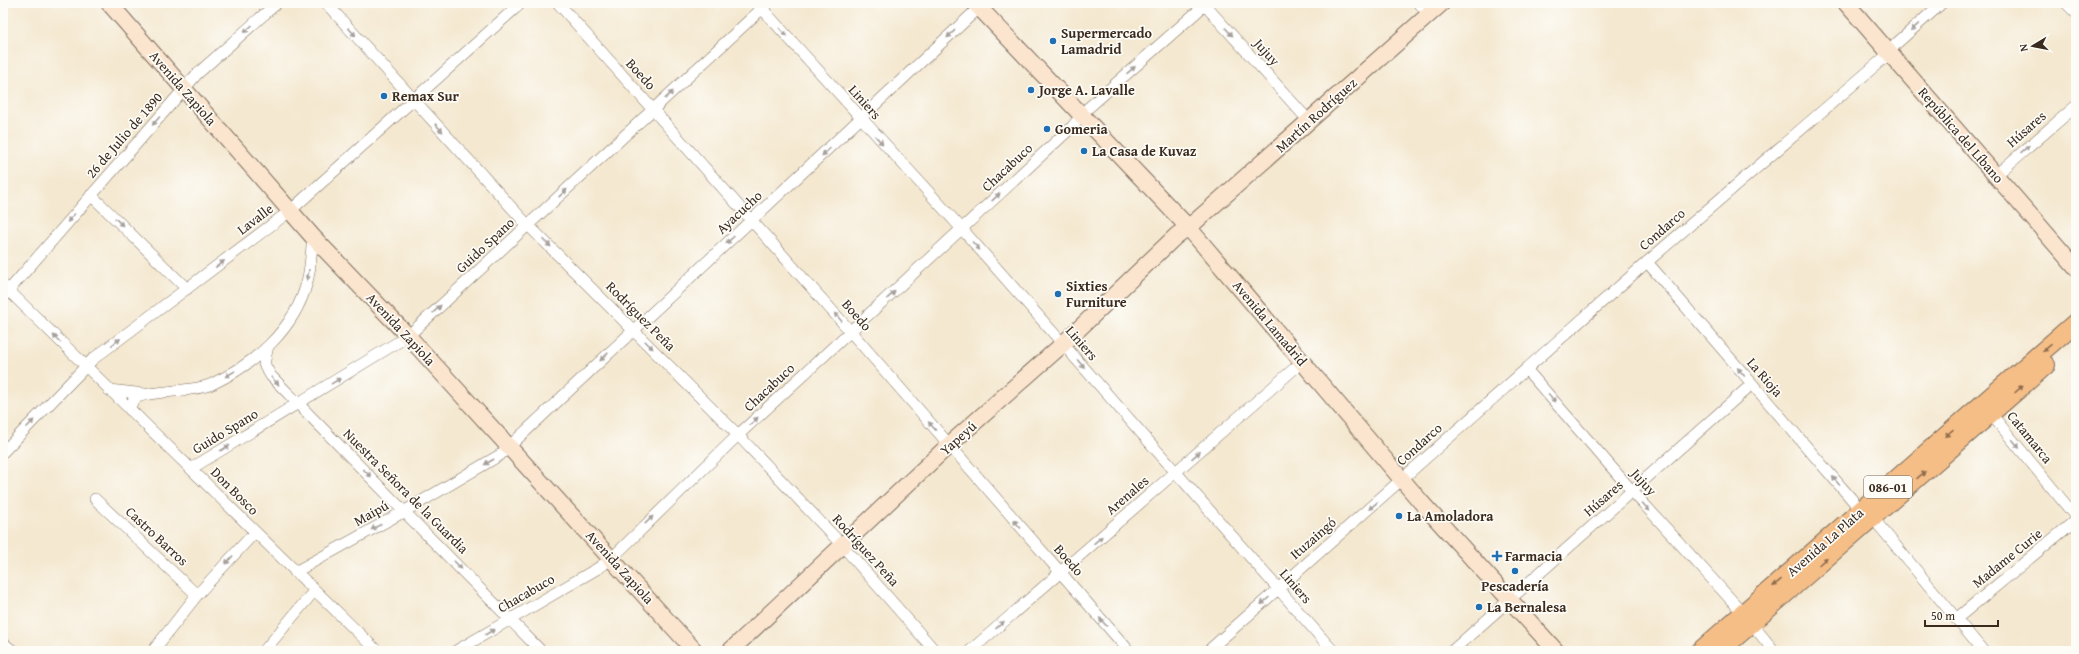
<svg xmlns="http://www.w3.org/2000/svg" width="2079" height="654" font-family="'Gentium Book Plus',serif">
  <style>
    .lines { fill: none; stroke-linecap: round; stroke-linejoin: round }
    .street-casing { stroke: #7c6c5c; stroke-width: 12 }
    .secondary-casing { stroke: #7c6c5c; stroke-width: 18 }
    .primary-casing { stroke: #7c6c5c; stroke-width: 20 }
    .street { stroke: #fff; stroke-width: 11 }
    .secondary { stroke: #fbe5cf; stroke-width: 16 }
    .primary { stroke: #f6be87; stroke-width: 18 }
    .oneway { fill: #a79f9a }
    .oneway2 { fill: #8f6d4d }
    .poi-dot { fill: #1f6fb2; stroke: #fdfcf7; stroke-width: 1.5 }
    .labels { text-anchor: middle; stroke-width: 3.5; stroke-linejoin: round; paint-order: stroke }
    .shield { fill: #fdfcf7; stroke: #75695f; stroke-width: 1 }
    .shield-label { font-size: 13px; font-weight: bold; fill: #3b2a1e }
    .poi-label { font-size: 14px; font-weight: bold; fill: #3b2a1e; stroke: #fdfcf7; text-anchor: start }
    .street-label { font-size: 14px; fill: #3b2a1e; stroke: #fdfcf7 }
  </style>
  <rect width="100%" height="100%" fill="#fdfcf7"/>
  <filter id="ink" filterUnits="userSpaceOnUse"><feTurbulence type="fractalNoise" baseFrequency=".025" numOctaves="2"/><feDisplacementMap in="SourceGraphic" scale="8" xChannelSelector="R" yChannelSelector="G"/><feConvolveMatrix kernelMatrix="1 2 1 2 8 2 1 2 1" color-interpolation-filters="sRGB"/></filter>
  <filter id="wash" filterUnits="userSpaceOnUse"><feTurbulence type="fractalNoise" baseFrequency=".012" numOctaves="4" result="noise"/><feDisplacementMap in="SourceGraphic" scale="16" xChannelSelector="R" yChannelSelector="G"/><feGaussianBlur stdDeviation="0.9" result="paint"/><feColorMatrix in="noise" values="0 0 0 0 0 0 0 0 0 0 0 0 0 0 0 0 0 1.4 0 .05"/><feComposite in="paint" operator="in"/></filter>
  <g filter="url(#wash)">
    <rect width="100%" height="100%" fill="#f4e8d0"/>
  </g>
  <g filter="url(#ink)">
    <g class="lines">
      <defs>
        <path id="street" d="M326 3 522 219 738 435 842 545 935 651
          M558 3 851 332 1129 651
          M757 3 962 229 1333 651
          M1203 3 1309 121
          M1419 3 1429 14
          M2066 3 2076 13
          M1996 175 2076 106
          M91 195 187 289
          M1647 262 1861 510
          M3 285 377 651
          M3 297 197 74 277 3
          M268 346 264 364 271 376 541 651
          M1526 369 1633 492 1743 613
          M109 390 145 394
          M130 410C131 405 131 402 135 399 144 390 193 393 212 384 255 364 295 329 307 282 311 267 311 252 313 237
          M1991 414 2076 517
          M3 452 93 359 290 211 521 3
          M192 468 408 336 768 3
          M95 499 197 595
          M1872 517 1983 651
          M295 572 405 511 500 455 983 4
          M1956 619 2076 520
          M1752 624 1774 651
          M3 643 13 651
          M153 651 197 595 255 532
          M264 651 314 591
          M456 651 600 567 612 558 738 435 1072 127 1087 109 1207 3
          M970 651 1303 361
          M1208 651 1647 262 1884 58 1897 43 1942 3
          M1452 651 1752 384"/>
        <path id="secondary" d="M109 3 313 237 408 336 695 651
          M975 3 1188 227 1421 502 1556 651
          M1846 3 2076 268
          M730 651 949 445 1063 344 1176 236 1196 221 1442 3"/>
        <path id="primary" d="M1700 651 2076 322
          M1720 651 2046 365"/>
      </defs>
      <use href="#street" class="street-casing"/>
      <use href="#secondary" class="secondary-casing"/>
      <use href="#primary" class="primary-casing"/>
      <use href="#street" class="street"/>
      <use href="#secondary" class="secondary"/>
      <use href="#primary" class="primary"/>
    </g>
    <defs><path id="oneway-solid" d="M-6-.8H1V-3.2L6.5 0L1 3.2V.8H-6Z"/></defs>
    <g class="oneway">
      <use href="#oneway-solid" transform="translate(1915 27) rotate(139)"/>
      <use href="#oneway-solid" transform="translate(248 29) rotate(138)"/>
      <use href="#oneway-solid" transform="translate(352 32) rotate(48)"/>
      <use href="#oneway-solid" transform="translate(783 32) rotate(48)"/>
      <use href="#oneway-solid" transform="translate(1229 32) rotate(48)"/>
      <use href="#oneway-solid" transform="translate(951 34) rotate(137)"/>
      <use href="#oneway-solid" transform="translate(1131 70) rotate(-41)"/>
      <use href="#oneway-solid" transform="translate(669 95) rotate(-43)"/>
      <use href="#oneway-solid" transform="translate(156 121) rotate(131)"/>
      <use href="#oneway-solid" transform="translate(439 128) rotate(47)"/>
      <use href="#oneway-solid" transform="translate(879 140) rotate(47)"/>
      <use href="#oneway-solid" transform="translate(2025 149) rotate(-41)"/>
      <use href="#oneway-solid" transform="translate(826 152) rotate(137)"/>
      <use href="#oneway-solid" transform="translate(563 193) rotate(-43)"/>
      <use href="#oneway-solid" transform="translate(996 197) rotate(-43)"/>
      <use href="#oneway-solid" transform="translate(71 218) rotate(131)"/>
      <use href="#oneway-solid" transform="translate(119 222) rotate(44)"/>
      <use href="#oneway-solid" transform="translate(730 240) rotate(138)"/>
      <use href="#oneway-solid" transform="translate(547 243) rotate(45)"/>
      <use href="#oneway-solid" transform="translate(976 246) rotate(48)"/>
      <use href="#oneway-solid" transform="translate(220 264) rotate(-37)"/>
      <use href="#oneway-solid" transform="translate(308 275) rotate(101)"/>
      <use href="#oneway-solid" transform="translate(891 295) rotate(-43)"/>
      <use href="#oneway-solid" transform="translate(437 309) rotate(-43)"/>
      <use href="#oneway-solid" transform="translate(838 317) rotate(-132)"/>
      <use href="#oneway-solid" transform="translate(57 339) rotate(-135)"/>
      <use href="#oneway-solid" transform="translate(116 342) rotate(-37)"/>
      <use href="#oneway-solid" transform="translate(649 345) rotate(45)"/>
      <use href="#oneway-solid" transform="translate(604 357) rotate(137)"/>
      <use href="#oneway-solid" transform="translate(1081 364) rotate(49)"/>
      <use href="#oneway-solid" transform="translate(1741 372) rotate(-130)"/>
      <use href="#oneway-solid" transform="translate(230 374) rotate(149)"/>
      <use href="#oneway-solid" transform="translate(275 381) rotate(46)"/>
      <use href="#oneway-solid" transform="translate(336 381) rotate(-31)"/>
      <use href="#oneway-solid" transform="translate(1552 398) rotate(49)"/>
      <use href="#oneway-solid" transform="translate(754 421) rotate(-43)"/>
      <use href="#oneway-solid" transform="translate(30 424) rotate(-46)"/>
      <use href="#oneway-solid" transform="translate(932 426) rotate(-131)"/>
      <use href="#oneway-solid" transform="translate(2016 444) rotate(51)"/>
      <use href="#oneway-solid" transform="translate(225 448) rotate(-31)"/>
      <use href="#oneway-solid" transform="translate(1196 455) rotate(-41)"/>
      <use href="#oneway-solid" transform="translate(489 462) rotate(150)"/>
      <use href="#oneway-solid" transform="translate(367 473) rotate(45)"/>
      <use href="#oneway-solid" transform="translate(1836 481) rotate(-131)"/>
      <use href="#oneway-solid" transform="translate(1373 506) rotate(139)"/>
      <use href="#oneway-solid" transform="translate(1646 507) rotate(48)"/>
      <use href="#oneway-solid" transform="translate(649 520) rotate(-44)"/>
      <use href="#oneway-solid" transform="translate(1017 524) rotate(-131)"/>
      <use href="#oneway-solid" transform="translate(376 527) rotate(151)"/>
      <use href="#oneway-solid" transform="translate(1098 540) rotate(-41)"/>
      <use href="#oneway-solid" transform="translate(229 560) rotate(133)"/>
      <use href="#oneway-solid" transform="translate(458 565) rotate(46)"/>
      <use href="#oneway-solid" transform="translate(1265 601) rotate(138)"/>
      <use href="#oneway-solid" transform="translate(1103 622) rotate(-131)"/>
      <use href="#oneway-solid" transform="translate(1000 625) rotate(-41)"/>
      <use href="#oneway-solid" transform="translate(490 632) rotate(-30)"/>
    </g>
    <g class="oneway2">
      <use href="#oneway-solid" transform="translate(2047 348) rotate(139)"/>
      <use href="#oneway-solid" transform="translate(2019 389) rotate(-42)"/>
      <use href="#oneway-solid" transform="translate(1949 433) rotate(139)"/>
      <use href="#oneway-solid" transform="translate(1921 475) rotate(-41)"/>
      <use href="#oneway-solid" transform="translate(1823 561) rotate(-42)"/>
      <use href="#oneway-solid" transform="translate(1777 583) rotate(139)"/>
    </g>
  </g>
  <g class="poi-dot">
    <circle cx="1053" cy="41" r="4"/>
    <circle cx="1031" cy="90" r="4"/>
    <circle cx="384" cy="96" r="4"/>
    <circle cx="1047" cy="129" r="4"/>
    <circle cx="1084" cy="151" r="4"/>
    <circle cx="1058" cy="294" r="4"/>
    <circle cx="1399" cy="516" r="4"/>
    <path d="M1495 550h4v4h4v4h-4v4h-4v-4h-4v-4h4z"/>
    <circle cx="1515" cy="571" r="4"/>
    <circle cx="1479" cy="607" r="4"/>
  </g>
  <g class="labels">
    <rect class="shield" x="1864" y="476" width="48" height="22" rx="3"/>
    <g class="shield-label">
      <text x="1888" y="492">086-01</text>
    </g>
    <g class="poi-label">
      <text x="1061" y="38">Supermercado<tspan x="1061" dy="16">Lamadrid</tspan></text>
      <text x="1039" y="95">Jorge A. Lavalle</text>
      <text x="392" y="101">Remax Sur</text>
      <text x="1055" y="134">Gomeria</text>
      <text x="1092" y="156">La Casa de Kuvaz</text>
      <text x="1066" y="291">Sixties<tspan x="1066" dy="16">Furniture</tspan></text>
      <text x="1407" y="521">La Amoladora</text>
      <text x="1505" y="561">Farmacia</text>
      <text x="1515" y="591" text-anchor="middle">Pescadería</text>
      <text x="1487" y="612">La Bernalesa</text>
    </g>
    <g class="street-label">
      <text transform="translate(1267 52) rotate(48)" y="5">Jujuy</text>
      <text transform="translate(641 74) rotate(48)" y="5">Boedo</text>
      <text transform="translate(183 88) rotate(49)" y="5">Avenida Zapiola</text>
      <text transform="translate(865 102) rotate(48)" y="5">Liniers</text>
      <text transform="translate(1316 115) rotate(-42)" y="5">Martín Rodríguez</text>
      <text transform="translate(2026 129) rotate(-41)" y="5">Húsares</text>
      <text transform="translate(124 135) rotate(-49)" y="5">26 de Julio de 1890</text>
      <text transform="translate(1961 135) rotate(49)" y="5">República del Líbano</text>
      <text transform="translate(1007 167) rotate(-43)" y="5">Chacabuco</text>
      <text transform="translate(739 212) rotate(-43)" y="5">Ayacucho</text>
      <text transform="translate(255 219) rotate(-37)" y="5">Lavalle</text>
      <text transform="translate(1662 229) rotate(-41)" y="5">Condarco</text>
      <text transform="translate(485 245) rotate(-43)" y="5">Guido Spano</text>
      <text transform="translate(857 315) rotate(49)" y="5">Boedo</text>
      <text transform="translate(641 316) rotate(45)" y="5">Rodríguez Peña</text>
      <text transform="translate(1270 323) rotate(50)" y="5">Avenida Lamadrid</text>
      <text transform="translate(401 329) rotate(47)" y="5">Avenida Zapiola</text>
      <text transform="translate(1082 343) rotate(49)" y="5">Liniers</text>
      <text transform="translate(1765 377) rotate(49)" y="5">La Rioja</text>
      <text transform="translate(769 387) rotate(-43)" y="5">Chacabuco</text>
      <text transform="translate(225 431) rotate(-31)" y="5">Guido Spano</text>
      <text transform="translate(2030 437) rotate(51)" y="5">Catamarca</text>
      <text transform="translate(958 438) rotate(-42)" y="5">Yapeyú</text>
      <text transform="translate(1419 444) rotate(-42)" y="5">Condarco</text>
      <text transform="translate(1644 482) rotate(48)" y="5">Jujuy</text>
      <text transform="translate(235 491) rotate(45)" y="5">Don Bosco</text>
      <text transform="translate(406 491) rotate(45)" y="5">Nuestra Señora de la Guardia</text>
      <text transform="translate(1127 495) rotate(-41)" y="5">Arenales</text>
      <text transform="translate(1603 498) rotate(-41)" y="5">Húsares</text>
      <text transform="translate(371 513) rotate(-29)" y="5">Maipú</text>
      <text transform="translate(157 536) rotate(43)" y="5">Castro Barros</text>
      <text transform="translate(1313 538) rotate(-41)" y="5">Ituzaingó</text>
      <text transform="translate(1825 542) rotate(-41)" y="5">Avenida La Plata</text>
      <text transform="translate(866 550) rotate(48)" y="5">Rodríguez Peña</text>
      <text transform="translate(2007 558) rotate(-39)" y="5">Madame Curie</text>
      <text transform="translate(1069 560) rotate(49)" y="5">Boedo</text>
      <text transform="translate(620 567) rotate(48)" y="5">Avenida Zapiola</text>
      <text transform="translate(1296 586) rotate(49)" y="5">Liniers</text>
      <text transform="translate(526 593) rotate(-30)" y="5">Chacabuco</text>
    </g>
  </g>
  <rect width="2079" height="654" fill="none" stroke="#fdfcf7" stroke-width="16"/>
  <g transform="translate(2033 46) rotate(260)" stroke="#fdfcf7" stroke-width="3" paint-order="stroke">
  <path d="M0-3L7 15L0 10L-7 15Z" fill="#3b2a1e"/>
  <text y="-6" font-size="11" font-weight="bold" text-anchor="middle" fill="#3b2a1e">N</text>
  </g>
  <path d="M1925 620v6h73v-6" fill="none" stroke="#3b2a1e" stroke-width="2"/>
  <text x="1931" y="620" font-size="12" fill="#3b2a1e" stroke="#fdfcf7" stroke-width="3" paint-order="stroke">50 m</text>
</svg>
